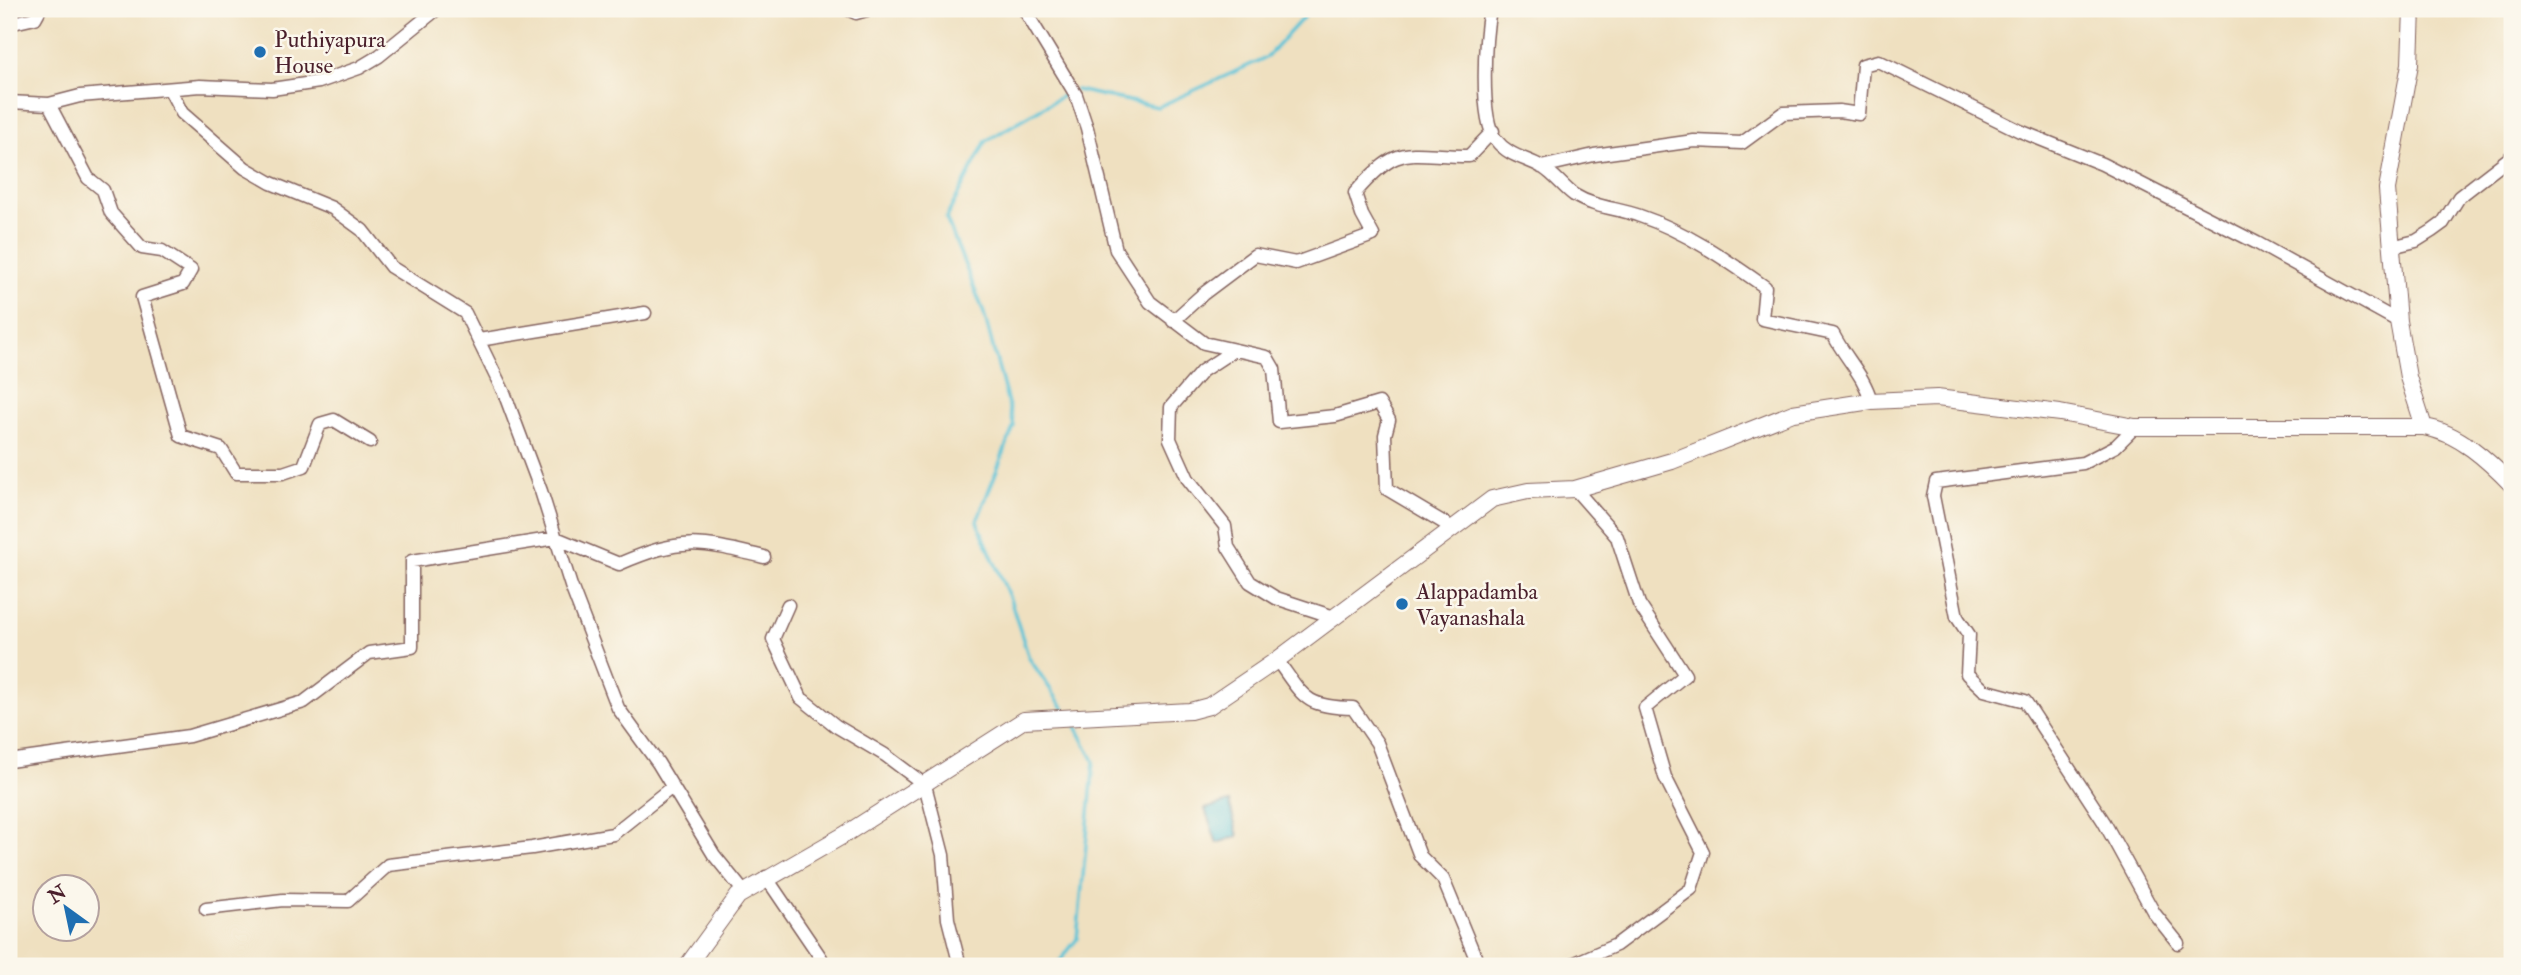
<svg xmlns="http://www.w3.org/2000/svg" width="2521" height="975" font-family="'IM FELL Double Pica',serif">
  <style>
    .water { fill: #5bc3d7; stroke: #527181; stroke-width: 2 }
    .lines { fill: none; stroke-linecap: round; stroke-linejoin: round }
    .stream { stroke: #5bc3d7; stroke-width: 3.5 }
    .minor-casing { stroke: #84635f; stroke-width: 15 }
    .tertiary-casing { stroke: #84635f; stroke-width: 18 }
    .minor { stroke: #fff; stroke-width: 12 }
    .tertiary { stroke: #fff; stroke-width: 16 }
    .poi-dot { fill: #1f6fb2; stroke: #fbf7ec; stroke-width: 2.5 }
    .labels { text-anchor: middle; stroke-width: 5; stroke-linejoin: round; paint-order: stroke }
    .poi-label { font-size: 23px; fill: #4a1f2b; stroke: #fbf7ec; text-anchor: start }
  </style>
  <rect width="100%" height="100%" fill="#fbf7ec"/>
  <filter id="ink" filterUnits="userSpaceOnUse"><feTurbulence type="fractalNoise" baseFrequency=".0143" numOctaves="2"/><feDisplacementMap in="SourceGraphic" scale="14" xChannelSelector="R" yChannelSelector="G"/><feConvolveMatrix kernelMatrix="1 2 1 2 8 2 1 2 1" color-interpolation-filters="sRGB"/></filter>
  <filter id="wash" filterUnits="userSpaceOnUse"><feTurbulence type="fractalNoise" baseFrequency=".00686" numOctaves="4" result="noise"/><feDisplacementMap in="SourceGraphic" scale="28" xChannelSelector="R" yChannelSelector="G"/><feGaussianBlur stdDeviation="1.57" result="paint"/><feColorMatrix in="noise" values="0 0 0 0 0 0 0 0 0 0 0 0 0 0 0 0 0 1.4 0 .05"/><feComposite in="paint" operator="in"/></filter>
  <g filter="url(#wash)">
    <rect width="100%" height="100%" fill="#efe0c0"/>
    <path class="water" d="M1229 802 1238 836 1217 843 1205 809Z"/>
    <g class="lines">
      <path class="stream" d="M1076 90 1158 107 1267 57 1311 9
        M1064 709 1029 658 1010 599 977 521 1014 426 983 310 946 218 986 141 1069 92
        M1056 966 1077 939 1094 761 1076 726"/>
    </g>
  </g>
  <g filter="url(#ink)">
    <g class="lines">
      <defs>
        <path id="minor" d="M847 9 856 13 870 9
          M1024 9 1076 95 1087 128 1116 250 1150 302 1204 343 1267 357 1274 369 1279 422 1335 416 1379 403 1389 420 1385 435 1387 489 1451 527
          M1490 9C1485 36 1479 118 1496 140 1508 156 1526 158 1542 167 1554 174 1563 187 1574 195 1595 208 1618 208 1640 216 1685 231 1727 260 1765 287L1762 319 1833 334C1845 358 1864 375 1871 401
          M9 24 35 18 40 9
          M170 90 182 113 245 168 271 183 332 208 362 230 391 267 465 313 505 395 541 491 571 586 618 708 658 763 714 855 744 892
          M9 102 49 104 80 96 200 86 272 89 319 82 359 68 379 56 437 9
          M49 104 88 178 103 190 111 213 142 248 162 251 191 270 183 284 142 297 181 436 221 449 236 473H283L304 466 320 424 334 420 370 442
          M1541 167 1594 155 1694 141 1742 143 1783 113 1839 111 1859 114 1863 65 1878 61 2020 131 2102 164 2257 243 2398 321
          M2391 247 2416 241 2432 231 2443 223 2459 197 2512 156
          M1173 321 1203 294 1255 255 1296 263 1373 235 1362 215 1355 193C1400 141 1406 156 1469 156L1493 131
          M479 340 645 313
          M1234 350 1202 371 1171 407 1170 439 1188 479 1225 526 1228 547 1250 582 1276 598 1334 617
          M2135 427 2116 446 2083 463 1936 482 1933 496 1957 617 1969 635 1967 674 1984 690 2025 701 2104 822 2154 913 2178 943
          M788 605 773 639 801 698 836 726 885 755 925 785 943 855 948 919 960 966
          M1277 660C1304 697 1304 707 1353 708L1377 743 1420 856 1443 879 1479 966
          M9 761 189 736 304 702 369 653 412 647V561L556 538 619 564C682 537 698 541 764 557
          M766 877 821 958V966
          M206 909 283 900 348 901 388 865 532 848 613 834 672 787
          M1568 966 1616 945 1691 889 1703 852 1665 777 1645 708 1685 675 1639 604 1617 537 1575 489"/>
        <path id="tertiary" d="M2412 9 2410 64 2387 189 2398 321 2408 377 2424 427
          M687 966 738 896 844 835 1024 720 1190 711 1209 706 1277 660 1492 499 1528 491 1575 489 1672 461 1793 413 1871 401 1937 398 2060 413 2135 427H2424C2458 432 2489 461 2512 485"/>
      </defs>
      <use href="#minor" class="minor-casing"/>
      <use href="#tertiary" class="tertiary-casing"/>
      <use href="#minor" class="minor"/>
      <use href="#tertiary" class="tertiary"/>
    </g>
  </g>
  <g class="poi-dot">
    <circle cx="260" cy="52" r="7"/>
    <circle cx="1402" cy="604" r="7"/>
  </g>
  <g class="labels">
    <g class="poi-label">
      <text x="274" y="47">Puthiyapura<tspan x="274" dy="26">House</tspan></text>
      <text x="1416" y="599">Alappadamba<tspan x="1416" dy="26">Vayanashala</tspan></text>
    </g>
  </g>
  <rect width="2521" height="975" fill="none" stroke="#fbf7ec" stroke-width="35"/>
  <g transform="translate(66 908) rotate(327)"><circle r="33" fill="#fbf7ec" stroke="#b4a19f" stroke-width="2"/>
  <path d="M0-5L12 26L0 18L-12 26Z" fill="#1f6fb2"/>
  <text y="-10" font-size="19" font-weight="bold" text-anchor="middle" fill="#4a1f2b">N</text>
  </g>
</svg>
